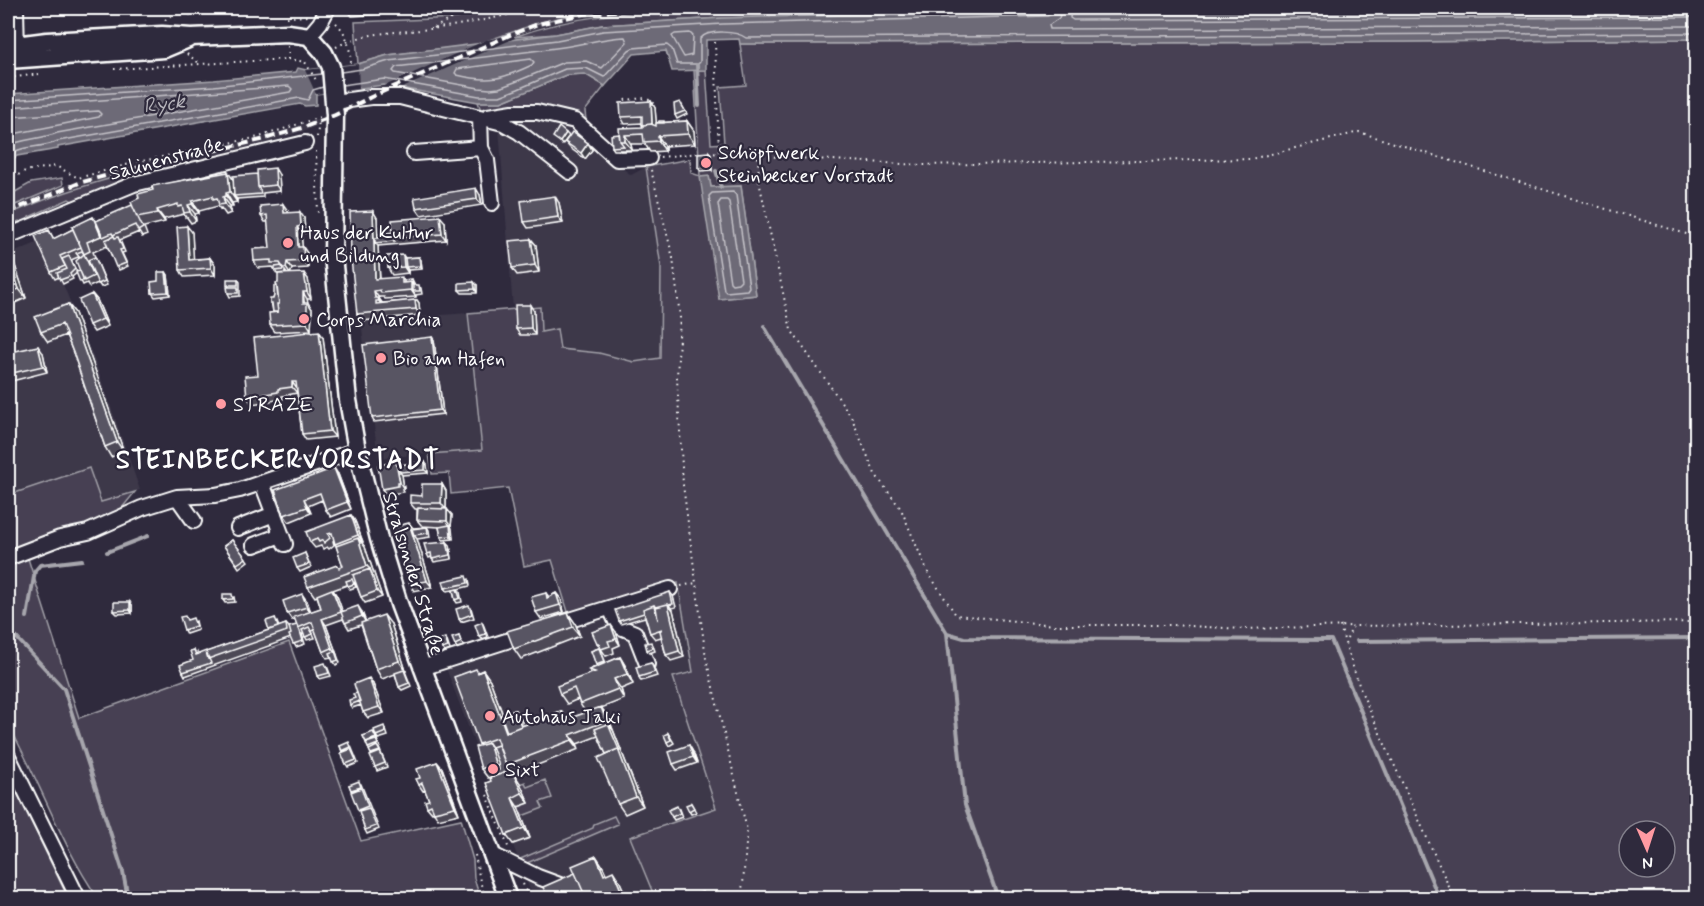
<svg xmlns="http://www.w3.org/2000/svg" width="1704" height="906" font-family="Mynerve,sans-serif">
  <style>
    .built { fill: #3c3749 }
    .green { fill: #464152; stroke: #a2a0a8; stroke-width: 1.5; fill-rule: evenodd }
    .water { fill: #6d6a77; stroke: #a7a6ad; stroke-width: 1.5 }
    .pier { fill: #2f2a3d }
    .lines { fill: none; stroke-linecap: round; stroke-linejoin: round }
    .shore { stroke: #c5c3c9; stroke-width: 1.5 }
    .stream { stroke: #a7a6ad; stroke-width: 4 }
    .minor-casing { stroke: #fff; stroke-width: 18 }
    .major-casing { stroke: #fff; stroke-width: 21 }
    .path { stroke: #fff; stroke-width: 2; stroke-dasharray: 1.5 4.5; stroke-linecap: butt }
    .minor { stroke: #2f2a3d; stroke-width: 14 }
    .major { stroke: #2f2a3d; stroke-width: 16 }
    .rail { stroke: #fff; stroke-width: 4; stroke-dasharray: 9 4.5; stroke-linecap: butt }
    .wall { fill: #4d4956; stroke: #fff; stroke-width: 1.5; fill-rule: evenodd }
    .shaded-wall { fill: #3e3c46; stroke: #fff; stroke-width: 1.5 }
    .building { fill: #595564; stroke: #fff; stroke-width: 1.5 }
    .poi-dot { fill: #ff9aa2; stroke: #2f2a3d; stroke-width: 2 }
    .labels { text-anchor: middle; stroke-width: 4.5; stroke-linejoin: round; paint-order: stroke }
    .poi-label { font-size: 20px; fill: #fff; stroke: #2f2a3d; text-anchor: start }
    .street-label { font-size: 20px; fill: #fff; stroke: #2f2a3d }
    .water-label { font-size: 21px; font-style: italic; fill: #b6b4bb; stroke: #2f2a3d }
    .district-label { font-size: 26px; font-weight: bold; letter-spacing: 1.5px; fill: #fff; stroke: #2f2a3d }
  </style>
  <rect width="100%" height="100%" fill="#2f2a3d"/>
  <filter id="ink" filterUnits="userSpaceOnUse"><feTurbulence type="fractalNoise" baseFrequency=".0167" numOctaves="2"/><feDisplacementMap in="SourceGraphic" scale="12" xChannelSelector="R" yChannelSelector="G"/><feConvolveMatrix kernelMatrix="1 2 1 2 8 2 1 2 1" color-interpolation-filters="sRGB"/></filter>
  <g filter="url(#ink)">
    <path class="built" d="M630 8H699L586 17 543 26 514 37 305 131 261 144 139 170 92 183 69 190 8 215V208L27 199 91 176 261 138 322 118 510 31 585 12Z
      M505 116 563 120 631 175 646 167 661 267 660 358 634 362 599 353 560 349 541 332 540 307 513 310 499 128Z
      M53 236 69 273 60 277 95 361 140 490 101 502 89 468 9 495 8 490V255Z
      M468 313 482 450 378 458 361 321Z
      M679 590 693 672 674 678 717 808 630 837 655 898H533L446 668Z"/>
    <path class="green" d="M478 8H630L585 12 541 22 475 45 388 55 358 64 355 22 458 18Z
      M699 8H1134L722 18 602 25 556 34 514 37C574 15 636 11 699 8Z
      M1696 39V898H655L630 837 716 808 673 677 693 672 678 583 569 615 552 560 524 566 508 488 451 494 449 473 432 474 429 454 482 450 468 313 540 307 541 332 557 329 560 349 599 353 634 362 660 358 661 267 646 167 690 159 691 173 700 176 694 70H706L711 144 724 143 720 87 746 85 740 44 1405 42ZM709 176 711 187 741 186 756 295 719 299ZM1629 831H1665V867H1629Z
      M585 74 605 86 585 111 586 120 559 113H482L478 102H501L566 75Z
      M141 170 142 176 74 202 69 199 29 217 28 222 23 223 19 221 8 226V215C51 195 95 182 141 170Z
      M62 178 63 185 8 208V196L31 183Z
      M89 468 101 502 135 492 117 514 24 546 79 718 289 642 361 841 461 819 473 860 474 878 480 898H98C61 845 40 781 8 724V490L9 495Z
      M8 774 68 898H8Z
      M545 780 552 798 540 802 543 808 522 816 518 807 529 803 520 784 525 782 527 787Z
      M614 816 618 824 520 866 518 860 593 828 594 824Z"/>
    <path class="water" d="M1134 8H1696V39L1405 42 740 44 739 39 706 40V70L672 71 666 51 634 54 605 86 585 74 566 75 501 102H478L384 85 316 94V105L305 106 300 104 58 147V149L17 156 8 163V94L214 80 296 72 298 68 306 70 358 64 388 55 556 34 602 25 722 18Z
      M709 176 711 187 741 186 756 295 719 299 700 177Z"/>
    <path class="pier" d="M513 35 515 38 398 90 380 88 486 40Z
      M358 64 359 89 316 94 305 70Z"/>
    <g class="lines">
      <path class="shore" d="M1062 8 1059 18 1049 25 1050 29 1696 26
        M1071 8 1070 18 1073 20 1696 17
        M690 33 693 36 692 55 684 57 672 36 675 34Z
        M625 37 627 42 602 68 586 61 564 62 515 82 499 88 490 89 479 88 395 73 393 71 396 67C449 61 503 55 556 48 580 45 602 38 625 37Z
        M531 59 534 62 532 65C502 79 490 83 457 75L455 73 457 69Z
        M341 72 362 69 389 61 557 40 603 31 723 24 1047 16 1053 14 1054 8
        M342 85 384 79 479 96H500L518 89 565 69 586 68 604 77 629 50 633 48 667 45 672 49 677 64H698L700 62V39C707 29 737 31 746 38L1696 33
        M8 100 214 86 322 74
        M8 107 289 86 292 89 290 92 57 133C42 139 20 139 8 146
        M8 117 98 111 101 114 99 117 8 135
        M8 156C21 144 43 149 58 141L299 98 308 100 313 90 323 87
        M733 192 736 195 749 287 747 290 726 292 724 290 709 196 712 193Z
        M721 200H727L729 202 741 280 738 283 732 284 730 282 718 204Z"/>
      <path class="stream" d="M697 65 699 106
        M716 171 721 187
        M764 326 947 633 964 638 1331 640 1439 898
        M107 552 148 536
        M27 617 35 571 40 565 82 560
        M8 630 14 635 64 689 123 872 128 898
        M947 633 965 805 998 898
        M1357 641 1696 638"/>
      <defs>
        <path id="minor" d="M16 8 17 53
          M309 36 320 23 328 8
          M334 102 371 97H400L503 123 519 132 570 172
          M488 116 513 112H537L575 121 617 159 649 158
          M481 148 487 160 492 203
          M414 153 481 148 480 117
          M8 236 134 184 305 143
          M262 483 285 544
          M177 497 194 521
          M238 528 274 514
          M254 545 281 535
          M8 558 60 538 88 532 142 508 177 497 215 495 240 490 357 450
          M610 608 618 626 635 633 647 664
          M557 624 670 589
          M422 668 528 634
          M8 756 78 898
          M493 855 538 877 576 891 579 898"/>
        <path id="major" d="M8 46 47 41 162 35 191 37 288 33 309 36 324 53 331 67 335 115 333 256 348 400 357 450 379 539 399 604 508 898
          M8 60 164 49 188 39"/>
      </defs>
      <use href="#minor" class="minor-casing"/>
      <use href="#major" class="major-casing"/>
      <path class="path" d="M190 8V16
        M287 17 308 16
        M165 20 182 8
        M336 23C348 34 350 49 351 64
        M434 28 470 8
        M715 42 719 154
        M288 46V59
        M336 47C365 31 397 33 430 29 466 25 502 16 538 8
        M187 54 199 63
        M114 69 288 59 305 62 316 80
        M8 78 39 74
        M622 105 624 100 646 98 657 105
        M622 117 623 129
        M317 137 319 121
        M316 151 318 214
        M708 153 921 165 1251 159 1359 132 1696 237
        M660 157 699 153
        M758 157 759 181 791 330 851 416 875 474 901 509 927 571 956 615 1055 625H1172L1243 629 1353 626
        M651 170 673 258 680 317 677 378 683 485 706 658 747 830 743 885 739 898
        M8 181 25 171 56 166 78 178 137 162 259 137 320 117
        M681 586 696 583
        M1340 626 1345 643
        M8 732 14 744
        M487 795 509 849
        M475 855 480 881 485 898
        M523 884 529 898
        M1454 898 1361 691 1345 643 1353 626 1696 622"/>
      <use href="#minor" class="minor"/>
      <use href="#major" class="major"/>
      <path class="rail" d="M8 212 79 183 127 170 261 140 305 127 335 115 371 97 512 34 538 24 584 14 645 8"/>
    </g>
    <path class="wall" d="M346 8H413V12L352 16Z
      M651 101 655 108 656 123 687 121 694 131 695 144 665 146V151L650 152 645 144H631L632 150H614L612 147 619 134 643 127 642 123 625 124 621 117Z
      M682 105 687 114 677 119 675 115Z
      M565 142 592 150 585 159 570 148Z
      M709 152 711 155 712 170 701 171 698 168Z
      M279 175 280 191 263 193V197L237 199V202L232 203 233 206H230L231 213 226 215 221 208 220 209 218 206 199 211V213L195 214 196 221 191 223 186 216 185 217 184 214 164 219 165 222 144 227 147 235 142 237 139 232 120 240 125 252 122 253 128 266 119 270 107 246 93 252 107 285 101 287 98 283 89 287 87 283 83 285 77 273 72 277 73 279 63 284 59 277 55 279 51 272 49 230 54 239 73 229 93 217 96 221 233 178ZM78 257 80 258V271L77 272 71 260Z
      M480 195 482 205 421 215 416 208Z
      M559 203 563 223 528 228 524 222Z
      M288 211V213L304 218 305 233H301L302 247 307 253 308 268 292 269 290 273 308 279 311 299H307L308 303 312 309 311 330 275 332 270 325 273 312 272 306 270 303 273 299 278 283 287 274 285 271V273L277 274 273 267 258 268 254 261 270 248 268 222H265L261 216Z
      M373 211 377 218 378 238 393 232 445 222 446 240 378 246 380 279 404 280 412 279 415 285 421 288 422 294 416 295V297L385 299 384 297H379V299L382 303 417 300 419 303 420 315 362 321 357 314Z
      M192 232 193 259 210 258 215 265V275L184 277 180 270Z
      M531 239 536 245 539 272 517 275 512 268Z
      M8 249 11 254 26 298 8 306Z
      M419 257 421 260 422 269 408 270V273L392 275 388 268 405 258Z
      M166 272 168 275 170 295 155 297 152 293 158 281Z
      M238 279 240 282V289H239L240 290V296L230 297 228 293 229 287 227 285Z
      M477 285V293H462L459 290Z
      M92 294 97 300 108 326 94 332 89 325Z
      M68 304 75 313 124 452 111 457 105 447 74 355 66 335 48 342 41 332Z
      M534 311 535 335H520L516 329Z
      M323 337 335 437 306 440 302 434 297 393 282 396 283 399 252 404 247 397 258 375Z
      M432 337 434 340 443 414 374 422 372 418Z
      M43 353 47 372 8 382V357Z
      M398 465H427L428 473 402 475 404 489H402L403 492 386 495 382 489Z
      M338 474 351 509 331 517 326 510 322 500 308 506 311 513 289 522 284 515 275 490Z
      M442 484 446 491V509L452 515 451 527 453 539 443 540 441 537 439 527 422 526 417 520V509H415L410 503Z
      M351 515 355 521 363 542H361L365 547 382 597 365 603 361 597 355 582 354 583 356 587 350 589 347 585 333 590 337 596 342 611 362 612 366 622 391 624 406 671H405L411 686 402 690 399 687 395 674 382 679 376 669 361 625 349 629 343 619 326 625 340 663 336 665 331 657 327 658 323 652 315 630 312 631 315 638 307 640 304 634H302L305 644 296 647 291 638 185 676 183 672 193 660 197 653V655L207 652 269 630 277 622 279 627 286 624 289 627 297 625 295 619 292 620 287 613 307 601 311 612 321 608 317 596 315 597 308 587 339 567 343 566 334 540 333 541 334 545 329 549 327 547 323 549 321 546 315 548 310 542Z
      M427 527 429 530 430 537 417 539 432 587 414 591 410 584 413 528Z
      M232 540 248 561 239 568 224 546Z
      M447 542 450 545 452 559 434 562 431 557 429 558 427 554Z
      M305 553 311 567 300 572 297 568Z
      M469 579 470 586 458 589 460 592 462 602 457 603 455 600 453 590 447 591 445 588Z
      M670 592 673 596 676 607 672 608 673 610 684 657 671 661 666 655 661 637 655 639 650 633 645 617 621 624 619 621Z
      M546 593 549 597 556 593 561 599 564 612 541 619 536 612Z
      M234 597 235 602 225 603 223 600Z
      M132 605V613L117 614 114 611Z
      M471 608 474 618 461 622 459 619Z
      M568 613 575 623 580 636 521 659 514 649Z
      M196 621 198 630 186 634 184 630Z
      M482 622 484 626 488 637 482 639 479 636Z
      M616 632 620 645 613 648 614 653 606 656 597 643Z
      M459 636 463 646 457 648 455 645Z
      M447 641 450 650 445 652 442 649Z
      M653 645 655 651 649 653 647 650Z
      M599 648 601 651 606 663 620 657 626 667 633 684 621 689 624 699 601 708 608 717 643 806 625 814 618 804 606 754 598 736 577 744 579 749 514 774 520 783 529 803 518 807 530 838 513 844 506 835 491 781 498 775 497 774 488 778 481 769 480 745 479 744 478 672 483 670 490 680 503 715 515 710 520 717 523 726 561 711 567 719 586 713 580 704 578 699 567 704 560 694 591 673 589 670 597 666 591 651Z
      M651 663 653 666 657 676 641 681 639 677Z
      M327 666 331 676 320 679 318 676Z
      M373 684 384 713 368 718 363 712 361 705 352 708 350 705 355 698Z
      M386 730 388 736 378 739 376 736Z
      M668 733 674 743 669 746 667 742Z
      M375 735 380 747 379 748 387 767 377 771 375 767 372 756 363 736Z
      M689 745 693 752 697 763 677 770 673 764Z
      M340 746H351L358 763 348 767 346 764Z
      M437 762 442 768 459 814 438 819 434 812 432 813 427 807 429 800 425 790 423 791 419 785 420 778Z
      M361 784 379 829 367 834 365 830 360 812 349 785Z
      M691 803 696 812 691 814 689 811Z
      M679 809 682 817 674 820 672 817Z
      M596 856 602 865 606 874 619 880 627 898H548L575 873Z"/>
    <path class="shaded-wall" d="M651 101 655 108 657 130 652 124Z
      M687 121 694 131 695 144 688 134Z
      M566 133 569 136 562 145 560 142Z
      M625 135 631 144 632 150 625 141Z
      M658 136 665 146V151L659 141Z
      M588 143 592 150 585 159 581 153Z
      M709 152 711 155 712 170 710 167Z
      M275 168 279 175 280 191 276 185Z
      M228 172 235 182 234 196 237 199V202L230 192Z
      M476 188 480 195 482 205 477 199Z
      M226 193 232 203 233 206 226 196Z
      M555 196 559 203 563 223 558 217Z
      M223 197 230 206 231 213 225 204Z
      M192 201 199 211V213L192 204Z
      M283 204 288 211V219L284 213Z
      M188 205 195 214 196 221 190 212Z
      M157 210 164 219 165 222 158 213Z
      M373 211 377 218 378 242 375 243 378 246 380 285 375 279Z
      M300 212 304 218 305 233 301 226Z
      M440 216 445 222 446 240 442 234Z
      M187 226 192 232 194 266 189 260Z
      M297 227 301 233 303 253 298 247Z
      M531 239 536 245 539 272 535 265Z
      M303 247 307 253 308 268 304 261Z
      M8 249 11 254 26 298 19 289 8 255Z
      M403 255 407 261 406 267 408 270V273L404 267Z
      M419 257 421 260 422 269 420 266Z
      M210 258 215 265V275L211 268Z
      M287 262 292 269 290 274 286 268Z
      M166 272 168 275 170 295 168 292Z
      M304 273 308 279 311 299 307 292Z
      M411 282 415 288 413 291 416 297 411 290Z
      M474 282 477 285V293L475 289Z
      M374 291 383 304V307L379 301 375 298Z
      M303 292 307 299 308 303 312 309 311 330 307 323Z
      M92 294 97 300 108 326 103 319Z
      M415 300H417L419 303 420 315 416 309Z
      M68 304 75 313 124 452 117 442Z
      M530 305 534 311 535 335 531 328Z
      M319 331 323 337 335 437 330 431Z
      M432 337 434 340 443 414 440 410Z
      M38 346 43 353 47 372 43 366Z
      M292 382 297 389V393L292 387Z
      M396 462 400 468V472L402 475 404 489 400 483Z
      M425 462 427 465 428 473 425 470Z
      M334 468 338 474 351 509 347 502Z
      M442 484 446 491V510L441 503Z
      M304 499 308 506 311 513 307 507Z
      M447 509 452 515 451 527 447 521Z
      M351 515 355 521 363 542 358 535Z
      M409 523 414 529V535L417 539 432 587 427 581Z
      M450 525 452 528 453 539 451 536Z
      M358 538 365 547 382 597 377 591 370 569 367 566Z
      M447 542 450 545 452 559 450 555Z
      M332 589 337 596 345 618 341 612Z
      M556 593 561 599 564 612 560 605Z
      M302 594 307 601 311 613 307 607Z
      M130 602 132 605V613L130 610Z
      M668 604 673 610 684 657 679 651Z
      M358 606 362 612 366 623 362 616Z
      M568 613 575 623 580 636 573 627Z
      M384 615 391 624 406 671 399 661Z
      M322 619 326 625 337 655 332 648Z
      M611 625 616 632 620 645 616 639Z
      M620 657 626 667 633 684 627 674Z
      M483 670 490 680 510 735 506 732Z
      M369 678 373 684 384 713 379 707Z
      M614 679 621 689 624 699 618 689Z
      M601 707 608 717 613 730 606 721Z
      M515 710 520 717 527 736 523 730Z
      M608 724 613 730 643 806 636 797Z
      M570 735 577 744 579 749 572 740Z
      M489 743 496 753 502 773 495 763Z
      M689 745 693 752 697 763 693 757Z
      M437 762 442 768 459 814 455 807Z
      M513 773 520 783 529 803 522 793Z
      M512 798 518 807 530 838 524 828Z
      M596 856 602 865 611 884 604 875Z
      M613 871 619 880 627 898H626L623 895Z"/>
    <path class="building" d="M651 101 652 124 642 125V116L621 117 620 103Z
      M680 102 685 111 675 115 674 104Z
      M659 121H664V123H658Z
      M687 121 688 134 658 136 659 141 644 142 643 134 625 135V141H620L619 128 643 127V125L651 124 656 126V123Z
      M559 127 566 133 560 142 553 137Z
      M572 132 588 143 581 153 565 142Z
      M619 134 620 141 624 146 612 147 611 135Z
      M709 152 710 167 698 168V153Z
      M275 168 276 185 258 187 257 170Z
      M228 172 230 192 226 193V196L223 197 225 204 219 205 217 198 213 199V196L192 201V204L188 205 190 212 184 213 182 206 178 207V204L157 210 158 213 137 217 131 202 139 198 138 194 153 190 152 186Z
      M257 174 258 187 260 190 261 194 234 196 233 176Z
      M476 188 477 199 416 208 414 198Z
      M555 196 558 217 524 222 521 201Z
      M283 204 284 213 300 212 301 226 297 227 298 247H303L304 261 287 262 286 268H283L280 263H271V260L254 261 253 249 270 248 267 215 261 216 260 206Z
      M132 205 143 228 138 231 135 225 113 235 112 233 103 237 96 221Z
      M373 211 375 279 402 277V283L411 282V290L381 293 380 290 374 291 375 298H378L379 301H376V304L415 300 416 309 357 314 351 259 350 212Z
      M440 216 442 234 393 238 392 220Z
      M93 217 101 236 87 242 90 251 84 254 72 227Z
      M187 226 189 260 210 258 211 268 180 270 177 227Z
      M73 229 81 247 60 256 65 266 51 272 35 236 49 230 53 239Z
      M393 232V238L395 241 375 243V238H379V234Z
      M114 236 115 238 118 237 123 249 120 250 126 263 116 267 105 240Z
      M531 239 535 265 512 268 509 241Z
      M82 251 84 254 80 258 76 253Z
      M84 254 94 276 84 281 76 261Z
      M8 255 19 289 8 293Z
      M403 255 404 267 388 268 387 256Z
      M69 256 75 269 70 274 71 276 60 280 57 273 67 269 62 259Z
      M95 257 105 281 98 284 88 260Z
      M419 257 420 266 406 267 405 258Z
      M282 266 283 270 275 271V267Z
      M80 271 84 280 80 282 76 272Z
      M158 272H166L168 292 152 293 151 282 158 281Z
      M304 273 307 292H303V303H307V323L270 325 269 313 278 312 277 304H279L276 283H278V274Z
      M227 279H238V285H227Z
      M412 279 413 285H419L420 291H413V285L411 282 404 283V280Z
      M474 282 475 289 459 290V283Z
      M274 286H277L279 304H277L278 312H273L272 303H270V299H273L274 296Z
      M227 287H238V293H228Z
      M92 294 103 319 89 325 79 300Z
      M68 304 117 442 105 447 74 355 62 324 41 332 35 317Z
      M515 305H530L531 328 516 329Z
      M319 331 330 431 302 434 296 382H292V387L278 389V392L247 397 245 376 258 375 254 338Z
      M432 337 440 410 372 418 363 345Z
      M38 346 43 366 8 374V357H9L11 352Z
      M396 462 400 483H398V486L382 489 378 465Z
      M425 462V470L400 472 398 465Z
      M334 468 347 502 326 510 320 493 304 499 307 507 284 515 275 490Z
      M422 484H442L441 503H410V495L422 496Z
      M418 508 447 509V521L417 520Z
      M351 515 358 535 335 544 332 533 328 534 330 538 324 543 323 540 319 542 317 539 310 542 306 532Z
      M409 523 427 581 410 584 392 527Z
      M450 525 451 536 441 537 439 527Z
      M427 527 428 533 414 535 412 529Z
      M358 538 367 566 308 587 304 577 337 565 339 568 343 566 336 546Z
      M232 540 246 558 237 564 224 546Z
      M447 542 450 555 432 559 431 553 427 554 424 544Z
      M305 553 309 564 297 568 293 558Z
      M370 569 377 591 361 597 353 575Z
      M466 576 468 583 445 588 443 581Z
      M352 579 354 584 348 586 346 581Z
      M332 589 341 612 322 619 332 648 323 652 312 622 298 628 294 617 321 608 317 595Z
      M457 589 460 598 455 600 453 590Z
      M670 592 673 604 669 605 668 604 656 607V608L654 605 643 609 644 613 619 621 615 610Z
      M546 593 547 598 556 593 560 605 536 612 531 597Z
      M223 594H232L233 599 223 600Z
      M302 594 307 607 287 613 283 601Z
      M114 602H130V610L114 611Z
      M668 604 679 651 666 655 660 631 662 629 650 633 643 609 654 605 658 620 656 607Z
      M469 605 472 614 459 619 456 609Z
      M358 606 362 616 345 623 341 612Z
      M568 613 573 627 514 649 507 631Z
      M384 615 399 661 376 669 361 623Z
      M185 616 187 620 193 618 196 626 184 630 180 617Z
      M275 618 278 627 269 630 266 621Z
      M482 622 486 634 479 636 475 625Z
      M286 624 287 631 208 659 206 652Z
      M297 625 300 631 303 641 293 644 289 635 291 634 289 627Z
      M611 625 616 639 608 641 610 646 601 649 599 643H597L592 632Z
      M309 627 313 634 305 637 302 630Z
      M459 636 461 642 455 645 452 638Z
      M445 638 448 647 442 649 439 640Z
      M651 642 653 648 647 650 645 643Z
      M599 648 604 662 596 665 591 651Z
      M194 650 196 655 206 651V652L211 663 183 672 180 665 193 660 190 651Z
      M335 651 338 660 333 662 330 653Z
      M620 657 627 674 614 679 618 689 580 704 574 688 560 694 557 686 595 672 589 670Z
      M325 663 329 673 318 676 315 666Z
      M651 663 655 672 639 677 636 667Z
      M476 669 478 673 483 670 506 732 561 711 565 720 601 707 606 721 570 735 572 740 506 765 496 738 479 744 454 677Z
      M404 670 409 683 399 687 395 673Z
      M369 678 379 707 363 712 354 684Z
      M357 693 360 701 350 705 349 700 355 698 353 694Z
      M515 710 521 726 507 732 501 715Z
      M608 724 620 752 618 749 606 754 595 729Z
      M384 726 386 732 376 736 374 730Z
      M373 732 376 738 366 742 363 736Z
      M668 733 671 740 667 742 664 735Z
      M376 740 378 744 368 748 366 743Z
      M349 742 351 747 342 751 340 746Z
      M489 743 495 763 481 769 475 747Z
      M498 745 506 765 511 771H509L498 775 496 771 499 770 498 762 492 747Z
      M689 745 693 757 673 764 669 752Z
      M377 746 380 751 371 754 369 750Z
      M351 749 356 760 346 764 341 753Z
      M618 749 636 797 618 804 598 758Z
      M380 752 385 763 375 767 370 756Z
      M437 762 455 807 434 812 431 805 427 807 425 801 429 800 422 783 419 785 416 779 420 778 417 769Z
      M509 771 511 774 513 773 522 793 512 798 524 828 506 835 486 783 491 781 490 778Z
      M359 781 361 787 351 790 349 785Z
      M361 788 368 806 358 810 351 792Z
      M691 803 694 808 689 811 686 805Z
      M677 806 680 813 672 817 668 810Z
      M369 808 376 826 365 830 359 811Z
      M596 856 604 875 613 871 623 895 615 898H586L572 866Z
      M575 873 586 898H548L543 887Z
      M703 892 705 898H688L687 896Z"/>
  </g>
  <g class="poi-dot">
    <circle cx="706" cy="163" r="6"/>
    <circle cx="288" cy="243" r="6"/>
    <circle cx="304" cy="319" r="6"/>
    <circle cx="381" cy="358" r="6"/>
    <circle cx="221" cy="404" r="6"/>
    <circle cx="490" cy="716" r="6"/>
    <circle cx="493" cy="769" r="6"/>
  </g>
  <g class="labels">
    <g class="poi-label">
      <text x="718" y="159">Schöpfwerk<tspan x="718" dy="23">Steinbecker Vorstadt</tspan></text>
      <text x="300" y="239">Haus der Kultur<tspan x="300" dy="23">und Bildung</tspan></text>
      <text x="316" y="326">Corps Marchia</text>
      <text x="393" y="365">Bio am Hafen</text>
      <text x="233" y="411">STRAZE</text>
      <text x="502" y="723">Autohaus Jaki</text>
      <text x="505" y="776">Sixt</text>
    </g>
    <g class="street-label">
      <text transform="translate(166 158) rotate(-15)" y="7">Salinenstraße</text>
      <text transform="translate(414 573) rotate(73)" y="7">Stralsunder Straße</text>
    </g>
    <g class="water-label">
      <text transform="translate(164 103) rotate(-8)" y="7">Ryck</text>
    </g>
    <g class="district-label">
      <text x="278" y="468">STEINBECKERVORSTADT</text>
    </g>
  </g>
  <rect width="1704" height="906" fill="none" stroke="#2f2a3d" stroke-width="30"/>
  <rect x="15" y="15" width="1674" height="876" fill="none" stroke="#fff" stroke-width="2" filter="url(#ink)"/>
  <g transform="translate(1647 849) rotate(177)"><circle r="28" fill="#2f2a3d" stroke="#827f8b" stroke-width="1.5"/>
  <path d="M0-4.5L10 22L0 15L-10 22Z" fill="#ff9aa2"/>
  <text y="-9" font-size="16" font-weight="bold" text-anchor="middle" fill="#ffffff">N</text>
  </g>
</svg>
